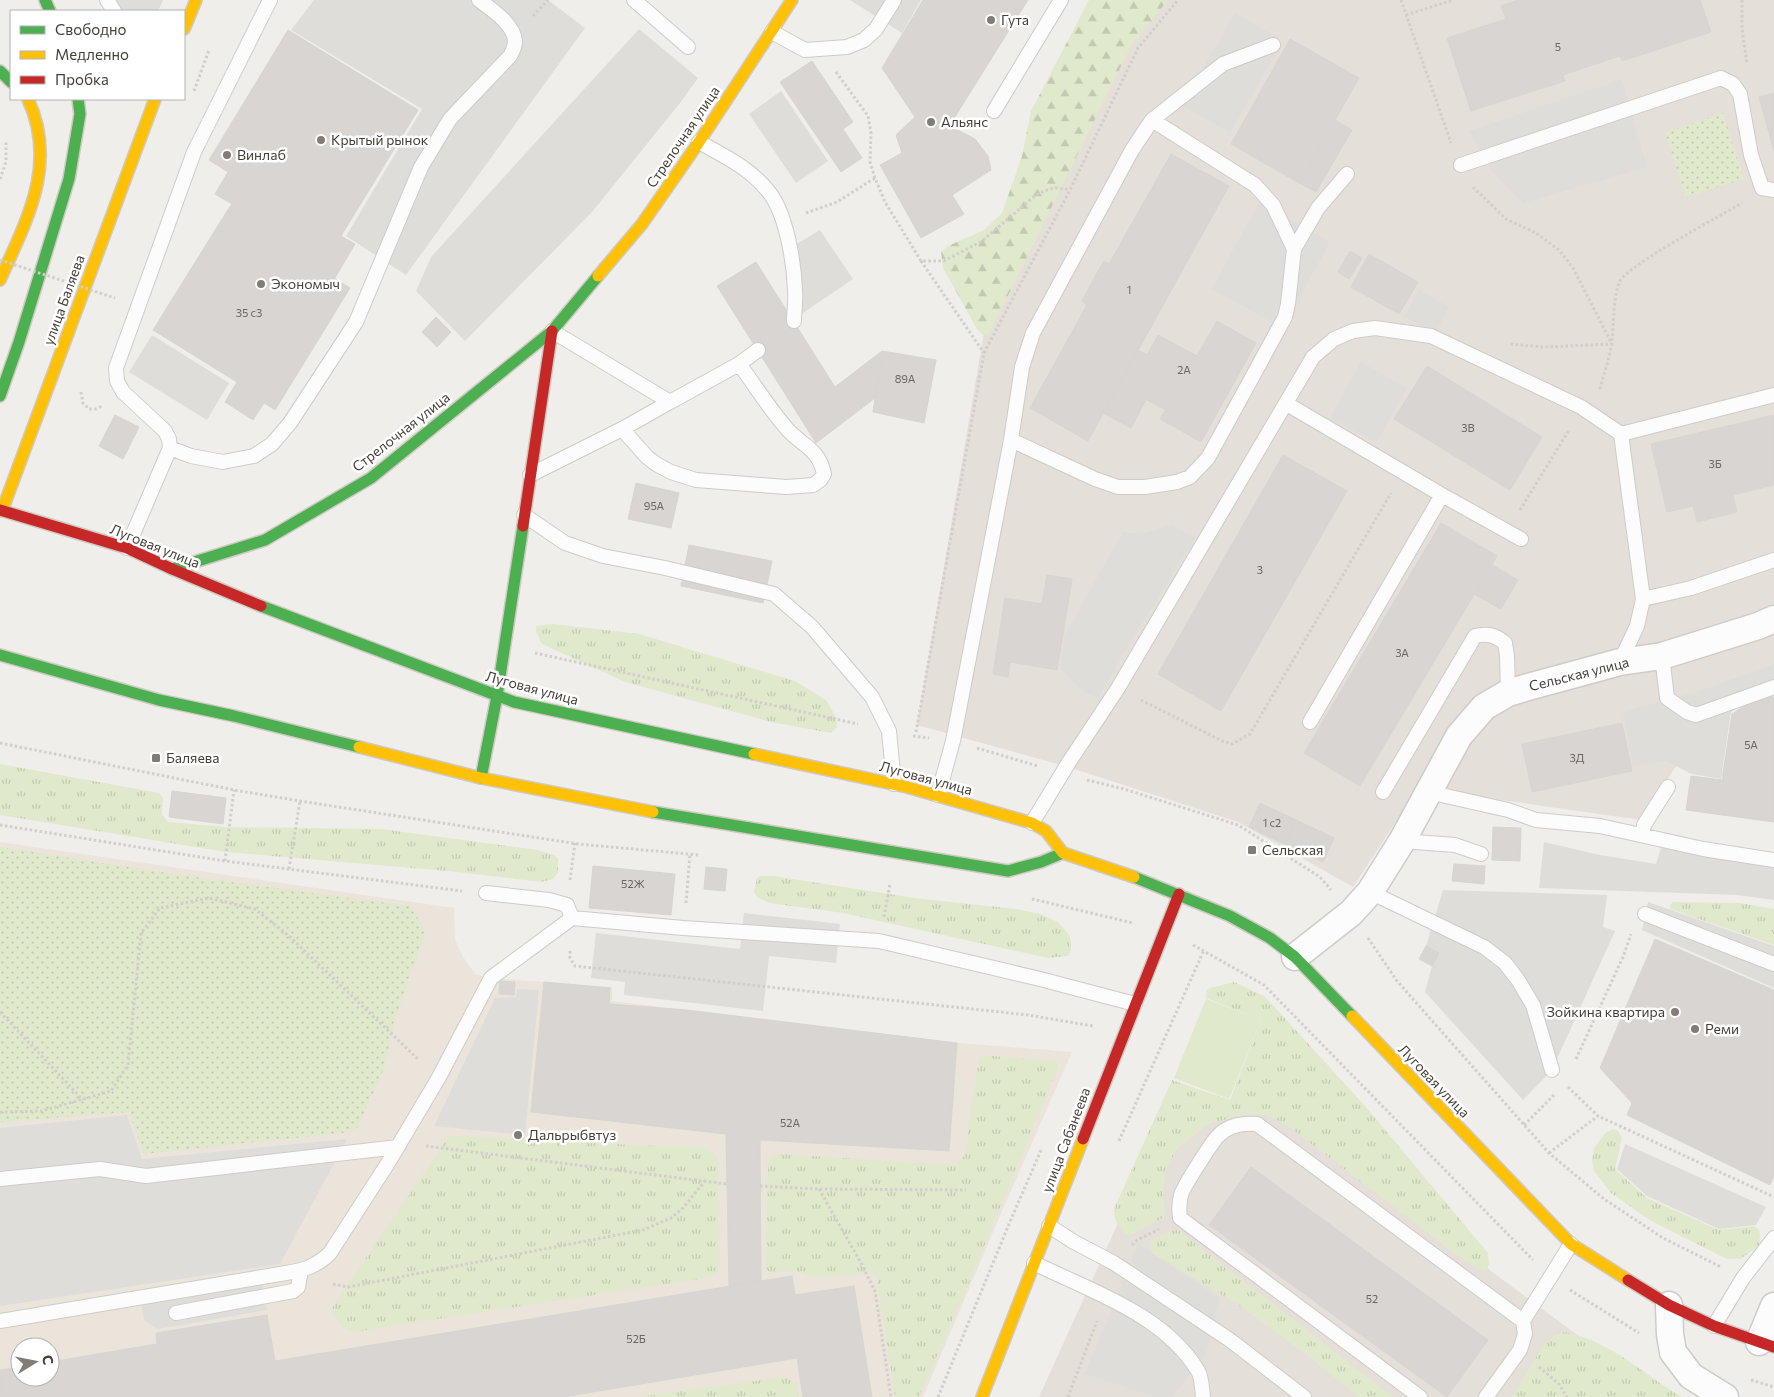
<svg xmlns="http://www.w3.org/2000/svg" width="1774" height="1397" font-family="Commissioner,sans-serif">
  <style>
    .residential { fill: #e4dfd8 }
    .education { fill: #eae4da; fill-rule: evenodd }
    .grass { fill: url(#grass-tufts) }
    .forest { fill: url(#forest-firs) }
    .park { fill: url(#park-dots) }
    .pitch { fill: #e0e9cc }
    .parking { fill: #dfddda }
    .building { fill: #d8d5d2; stroke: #d8d5d0 }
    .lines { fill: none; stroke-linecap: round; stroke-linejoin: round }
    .lane-casing { stroke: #ceccc8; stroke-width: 16 }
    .street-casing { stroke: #ceccc8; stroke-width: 29 }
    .fast-casing { stroke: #cecac2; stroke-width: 14 }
    .slow-casing { stroke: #cecac2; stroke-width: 14 }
    .jam-casing { stroke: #cecac2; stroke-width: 14 }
    .path { stroke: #d1cecb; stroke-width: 3; stroke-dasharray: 2.5 2.5; stroke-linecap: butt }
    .lane { stroke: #fdfcfc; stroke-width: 14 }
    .street { stroke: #fdfcfc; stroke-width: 26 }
    .fast { stroke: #4caf50; stroke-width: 11 }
    .slow { stroke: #ffc107; stroke-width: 11 }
    .jam { stroke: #c62828; stroke-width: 11 }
    .path-bridge { stroke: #d1cecb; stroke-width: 3; stroke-dasharray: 2.5 2.5; stroke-linecap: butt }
    .poi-dot { fill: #827c76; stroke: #fff; stroke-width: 2 }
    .labels { text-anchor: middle; stroke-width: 5; stroke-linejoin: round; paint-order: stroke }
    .number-label { font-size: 11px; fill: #6c665f }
    .poi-label { font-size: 14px; fill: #463f37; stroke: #fff; text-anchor: start }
    .street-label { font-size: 14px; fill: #463f37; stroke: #fff }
  </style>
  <defs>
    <pattern id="grass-tufts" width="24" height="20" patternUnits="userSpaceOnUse" patternTransform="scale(1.25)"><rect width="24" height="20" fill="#e0e9cc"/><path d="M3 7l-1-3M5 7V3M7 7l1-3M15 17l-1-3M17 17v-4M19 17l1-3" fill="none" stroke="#c2c9b0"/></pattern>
    <pattern id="forest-firs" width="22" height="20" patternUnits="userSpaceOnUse" patternTransform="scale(1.25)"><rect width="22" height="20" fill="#e0e9cc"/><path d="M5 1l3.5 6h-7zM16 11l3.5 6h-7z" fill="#c2c9b0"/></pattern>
    <pattern id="park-dots" width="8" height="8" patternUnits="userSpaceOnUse" patternTransform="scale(1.25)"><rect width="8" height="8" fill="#e0e9cc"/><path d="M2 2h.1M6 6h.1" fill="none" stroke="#c2c9b0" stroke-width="1.8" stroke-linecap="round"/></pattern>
  </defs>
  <rect width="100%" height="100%" fill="#f0eeeb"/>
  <path class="residential" d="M1104 0H1774V674L1719 700 1641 820 1418 788 1353 887 1238 822 1068 767 917 725 995 268Z
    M1178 1091 1275 1111 1661 1397H1039Z"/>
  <path class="education" d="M0 842 454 908 455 939 463 957 476 975 491 978 612 987V1001L957 1043 1072 1052 999 1218 923 1397H0ZM20 1347H50V1377H20Z"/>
  <path class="grass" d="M553 624 639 634 795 681 826 700 836 717 837 727 831 733 771 722 625 682 542 644 536 632V626Z
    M0 764 159 793 163 798 162 814 168 822 226 827 381 829 538 850 554 855 558 858V873L553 879 541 882 448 871 226 852 0 815Z
    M760 876H773L915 898 1016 909 1041 914 1058 922 1070 936 1071 950 1068 956 1048 958 843 913 769 903 757 897 754 892 757 878Z
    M1673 902 1740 903 1774 909V945L1670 909V905Z
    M1234 982 1264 996 1271 1003 1366 1107 1488 1253 1489 1264 1486 1271 1479 1269 1458 1256 1284 1123 1265 1115H1242L1208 1124 1176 1150 1166 1171 1163 1189 1165 1214 1164 1217 1131 1235C1120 1234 1113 1218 1114 1209L1172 1080 1230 1100 1261 1020 1206 998 1207 990 1210 988Z
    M990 1056 1056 1061 1058 1067 969 1283 919 1397H895L877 1277 871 1272 832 1278 808 1276 799 1272 792 1271 771 1273 766 1269 768 1166 770 1157 779 1154 956 1165 964 1156 979 1058Z
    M1613 1129 1618 1131 1622 1138 1615 1169 1647 1198 1719 1230 1754 1226 1759 1229 1760 1236 1759 1246 1740 1259H1727L1651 1221 1611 1193 1594 1171 1592 1161 1594 1148 1606 1132Z
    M449 1136H467L537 1141 706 1148 718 1157 719 1272 713 1277 353 1332 341 1326 331 1309Z
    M1178 1230 1187 1237 1393 1397H1358L1309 1357 1240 1306 1152 1253 1149 1245 1150 1241 1170 1231Z
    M1565 1332C1573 1334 1581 1336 1588 1339 1622 1352 1651 1379 1682 1397H1512L1542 1347 1553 1336Z
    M784 1377 796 1383 798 1397H639Z"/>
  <path class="forest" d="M1089 0H1168L1131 46 989 334 983 335 977 329 943 268 941 252 948 246 984 230 1002 213 1022 156 1031 111Z"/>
  <path class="park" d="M1723 113 1744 179 1685 197 1665 132Z
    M0 847 173 874 409 906 421 922 425 933 397 1013 383 1071 358 1127 351 1132 144 1154 129 1112 0 1122Z"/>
  <path class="pitch" d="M1206 999 1261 1020 1229 1099 1174 1078Z"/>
  <path class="parking" d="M116 0H163L158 11H122Z
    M314 0H548L585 28 406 275 346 236 422 109 291 30Z
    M850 0H921L902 33Z
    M1235 13 1283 41 1230 133 1182 105Z
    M639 29 698 78 680 103 592 212 465 341 416 291 431 257Z
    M1622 79 1647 167 1523 203 1493 172 1469 131Z
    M781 91 828 161 796 183 749 114Z
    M1259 202 1330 242 1283 328 1212 289Z
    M820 230 853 279 800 315 793 246Z
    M1419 290 1449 307 1435 333 1404 316Z
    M152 335 229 383 207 420 129 372Z
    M1361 362 1407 388 1376 443 1330 418Z
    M1172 525 1195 538 1125 651 1098 699 1079 688 1060 668 1065 635 1123 532 1143 534Z
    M1774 664V698L1759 695 1731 712 1721 779 1692 774 1665 761 1633 766 1623 712 1700 691Z
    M1665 835 1697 842 1774 854V900L1737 895 1539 888 1544 842 1600 855 1656 864Z
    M1443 890 1607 895 1603 927 1615 931 1552 1070 1523 1100 1425 992 1432 966 1439 953 1426 946Z
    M1648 902 1774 946V988L1642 930Z
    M744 913 840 924 836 963 769 956 763 1011 624 995 625 982 591 978 596 933 740 949Z
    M517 989 539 990 525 1135 434 1126 495 998 516 997Z
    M127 1115 142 1159 347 1139 280 1264 0 1306V1128Z
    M1625 1144 1766 1207 1756 1225 1719 1229 1647 1196 1617 1169Z
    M1138 1244 1219 1298 1206 1353 1172 1397H1155L1085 1374Z
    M262 1282 267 1310 157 1329 144 1320 141 1300Z"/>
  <path class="building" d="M923 0H1028L948 128 958 130 975 139 988 156 991 170 952 195 964 214 921 238 880 165 902 153 896 135 915 117 882 68Z
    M1518 0H1700L1711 32 1622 61 1620 56 1563 75 1565 81 1471 111 1447 38 1506 19 1501 6Z
    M288 30 418 110 341 236 355 244 335 278 227 211 232 204 215 194 228 172 209 160Z
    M1290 39 1359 78 1299 183 1231 144Z
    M812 61 853 122 843 129 862 158 841 172 780 82Z
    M1774 93V151L1759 97Z
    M1335 120 1352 130 1316 192 1299 183Z
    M1171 154 1229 186 1088 441 1030 408 1087 305 1082 301 1093 280 1104 261 1109 264Z
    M227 211 350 288 275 410 264 403 253 420 225 402 237 382 153 330Z
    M1350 251 1362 258 1349 279 1338 272Z
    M1369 254 1418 282 1399 314 1351 287Z
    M756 262 835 387 882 351 875 398 816 443 717 286Z
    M436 317 451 332 437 347 422 332Z
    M1217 321 1256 343 1201 442 1160 419 1165 410 1119 384 1138 350 1147 355 1158 335 1197 356Z
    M882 351 936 360 924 423 873 412Z
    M1427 366 1542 437 1510 490 1394 419Z
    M1119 384 1146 400 1131 428 1103 413Z
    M115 415 139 427 123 459 99 446Z
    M1774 415V485L1733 495 1737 512 1697 522 1693 506 1667 512 1651 444Z
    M1283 455 1347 491 1221 711 1158 674Z
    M636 483 679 493 671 528 628 519Z
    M1441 523 1497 556 1360 786 1304 753Z
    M689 545 772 561 763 603 681 586Z
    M1492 565 1518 580 1501 609 1474 594Z
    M1047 575 1072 579 1057 670 1010 662 1008 677 993 674 1005 598 1042 604Z
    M1759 696 1774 698V822L1686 810 1691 776 1722 780 1732 714Z
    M1622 723 1632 771 1532 792 1522 744Z
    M172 791 226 798 223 824 169 817Z
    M1260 803 1296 820 1286 845 1249 827Z
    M1296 820 1334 838 1323 862 1286 845Z
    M1493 827 1521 828 1520 861 1492 860Z
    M1454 864 1485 866 1484 884 1452 881Z
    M593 866 675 874 671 915 589 908Z
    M706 867 727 869 725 891 704 889Z
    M1655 939 1774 990V1176L1770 1185 1627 1115 1632 1103 1600 1068Z
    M1426 946 1439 953 1432 966 1419 959Z
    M500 981 515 982 514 995 499 994Z
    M544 982 610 988 609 1004 687 1010 957 1043 949 1151 760 1140 761 1281 729 1286 726 1134 531 1112Z
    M1251 1167 1488 1340 1447 1397 1209 1225Z
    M792 1276 795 1295 854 1286 872 1397H803L797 1358 563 1397H0V1370L20 1367V1377H50V1362L157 1344 156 1333 267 1315 275 1361Z"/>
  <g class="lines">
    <defs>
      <path id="lane" d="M107 0 114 11
        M634 0 688 47
        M772 32 805 50 847 47 864 40 876 29 894 0
        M994 111 1061 0
        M699 142C724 156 750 168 768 191 786 212 794 262 795 290 796 301 794 311 794 321
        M1461 165 1721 78 1733 84 1740 94 1751 155 1762 188 1774 190
        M1294 249 1318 208 1347 174
        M552 331 670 402 739 364 758 350
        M1287 404 1442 495 1521 539
        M622 429 647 457 656 464 671 472 696 480 786 487 801 486 813 485 820 480 824 474C819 449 803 446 788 430 770 410 755 385 739 364
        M1621 434 1643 599
        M1011 440 1095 479 1118 487H1145L1177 482 1190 477 1208 458 1285 317 1288 304 1294 249 1273 205 1255 185 1152 120
        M170 448 169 439 165 431 123 392 117 381 116 368 194 152 270 0
        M530 475 622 429 670 402
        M524 515 565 543 603 556 665 568 774 594 812 627 872 697 889 731 894 784
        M127 548 170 448 191 456 223 462 254 456 272 444 290 423 356 322 421 167 450 119 510 56C513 51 515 47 515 41 514 24 491 9 479 0
        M1662 656 1667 698 1687 712 1696 715 1774 687
        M1620 662 1637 626 1643 599 1691 588 1774 560
        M1310 722 1442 495
        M1383 792 1475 636C1487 633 1495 635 1505 643L1507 656 1508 693
        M1428 792 1508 810 1536 820 1600 826 1703 849 1774 860
        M938 795 953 741 1011 440 1022 367 1033 333 1132 150 1152 120 1223 64 1273 45
        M1032 823 1069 762 1118 688 1313 357 1334 339 1353 331 1375 328 1431 336 1581 407 1621 434 1774 395
        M1642 835 1644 825 1668 787
        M1402 841 1455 845 1481 854
        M1370 892 1484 947 1505 963 1518 980 1533 1005 1552 1070
        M486 893 549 900 567 905 572 918 683 928 879 941 1040 979 1135 1004
        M1645 914 1774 964
        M0 1179 100 1169 146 1176 398 1147
        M1049 1226 1074 1242 1114 1263 1230 1340 1304 1397
        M1034 1263C1090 1291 1164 1314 1198 1371 1202 1378 1202 1389 1203 1397
        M176 1313 293 1291 298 1287 301 1270
        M0 1321 286 1273C304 1270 317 1266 330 1253L388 1163 438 1079 491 978 572 918
        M1714 1326 1743 1278 1774 1238
        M1420 1397 1180 1218C1179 1210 1179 1202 1181 1195 1183 1187 1212 1142 1218 1136 1228 1125 1244 1123 1257 1124L1523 1321
        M1486 1397 1520 1350 1525 1334 1523 1321 1571 1244"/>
      <path id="street" d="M1295 957 1351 913 1370 892 1402 841 1459 736 1484 707 1508 693 1528 687 1620 662 1662 656 1758 626 1774 619
        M1669 1305 1670 1334 1673 1352 1691 1376 1725 1397
        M1759 1342 1774 1306"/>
      <path id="fast" d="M45 0 50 11
        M0 71 11 82
        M0 396 19 342 69 179 80 114 78 99
        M172 569 265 540 371 478 552 331 598 276
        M261 606 514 702 754 754
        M0 655 159 700 234 716 359 747
        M481 778 497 696 523 526
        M653 812 1008 871 1041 862 1063 853
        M1134 877 1230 916 1270 938 1295 957 1352 1016"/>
      <path id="slow" d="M184 29 196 0
        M598 276 642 224 699 142 792 0
        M0 280C27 219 58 165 28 99
        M2 511 155 99
        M359 747 481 778 653 812
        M754 754 907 787 1032 823 1046 831 1063 853 1134 877
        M1352 1016 1571 1244 1628 1280
        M982 1397 1083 1139"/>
      <path id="jam" d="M0 510 127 548 172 569 261 606
        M523 526 552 331
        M1083 1139 1179 894
        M1628 1280 1669 1305 1714 1326 1774 1347"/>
    </defs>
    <use href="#lane" class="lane-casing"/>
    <use href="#street" class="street-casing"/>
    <use href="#fast" class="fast-casing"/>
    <use href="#slow" class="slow-casing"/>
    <use href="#jam" class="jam-casing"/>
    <path class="path" d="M1401 0 1451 143
      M1742 0V29L1747 64
      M1406 15 1453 0
      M533 16 548 0
      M836 72 868 116 871 133 870 162 875 178 885 202 921 261H944L982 241 1036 195C1051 188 1054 186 1070 190
      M194 91 209 50
      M0 179 6 162V140
      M1473 187 1506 219 1536 233 1559 250 1573 268 1612 344 1544 347 1509 344
      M806 213 837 202 875 178
      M921 261 984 353
      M1600 389C1604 373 1610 357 1612 341 1614 323 1613 296 1620 281 1628 265 1722 215 1742 203
      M81 392 83 403 89 409H96L102 406
      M1520 510 1569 430
      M535 653 858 724
      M1141 700 1222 741 1232 744 1250 734 1391 493
      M916 732 984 353 1070 190 1138 48 1178 0
      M913 736 929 738
      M0 743 234 790 300 801 578 844 699 855
      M977 748 1038 766
      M1087 780 1124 789 1238 825 1320 877 1331 890
      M0 825 225 861 462 891
      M225 861 234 790
      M289 869 300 801
      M570 880 575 843
      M1032 899 1133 923
      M686 903 690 854
      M884 917 890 884
      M1368 938 1397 981 1549 1153 1604 1199 1663 1238 1721 1267
      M1193 945 1264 985 1533 1260
      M570 951V958L575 966 1028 1015 1093 1026
      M0 1012 83 1100
      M1576 1059 1623 957 1631 934
      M1568 1087 1598 1116 1774 1197
      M0 1112 42 1111 111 1091 128 1065 141 933 160 908 209 898 255 909 289 936 419 1060
      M1524 1125 1554 1095
      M1119 1141 1204 950
      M426 1146 727 1184
      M1549 1153 1598 1116
      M760 1186 819 1189 966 1190
      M819 1189 861 1263 875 1291 891 1397
      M1132 1245 1137 1240 1159 1229
      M333 1284 348 1287 643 1230 671 1218 683 1208 705 1181
      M1570 1290 1639 1333
      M1539 1367 1559 1384 1567 1397
      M1751 1380 1774 1387
      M938 1397 1009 1224 1042 1148
      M1068 1397 1097 1321"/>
    <use href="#lane" class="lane"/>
    <use href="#street" class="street"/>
    <use href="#fast" class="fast"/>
    <use href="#slow" class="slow"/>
    <use href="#jam" class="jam"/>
    <path class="path-bridge" d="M0 260 115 298"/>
  </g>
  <g class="poi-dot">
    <circle cx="991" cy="20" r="5"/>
    <circle cx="931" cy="122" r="5"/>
    <circle cx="321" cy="140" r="5"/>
    <circle cx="227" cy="155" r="5"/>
    <circle cx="261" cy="284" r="5"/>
    <rect x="151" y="753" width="10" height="10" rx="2.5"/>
    <rect x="1247" y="845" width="10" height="10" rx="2.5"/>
    <circle cx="1675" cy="1012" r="5"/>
    <circle cx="1695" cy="1029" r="5"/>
    <circle cx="518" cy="1135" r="5"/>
  </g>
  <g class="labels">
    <g class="number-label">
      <text x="1558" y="51">5</text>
      <text x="1129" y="294">1</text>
      <text x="249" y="317">35 с3</text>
      <text x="1184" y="374">2А</text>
      <text x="905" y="383">89А</text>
      <text x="1468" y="432">3В</text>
      <text x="1715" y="468">3Б</text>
      <text x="654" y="510">95А</text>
      <text x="1260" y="574">3</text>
      <text x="1402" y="657">3А</text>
      <text x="1751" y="749">5А</text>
      <text x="1577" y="762">3Д</text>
      <text x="1272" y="827">1 с2</text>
      <text x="633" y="888">52Ж</text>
      <text x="790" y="1127">52А</text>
      <text x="1372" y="1303">52</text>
      <text x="636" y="1343">52Б</text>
    </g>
    <g class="poi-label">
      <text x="1001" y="25">Гута</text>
      <text x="941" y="127">Альянс</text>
      <text x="331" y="145">Крытый рынок</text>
      <text x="237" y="160">Винлаб</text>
      <text x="271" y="289">Экономыч</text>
      <text x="166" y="763">Баляева</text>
      <text x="1262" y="855">Сельская</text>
      <text x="1665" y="1017" text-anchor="end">Зойкина квартира</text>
      <text x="1705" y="1034">Реми</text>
      <text x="528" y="1140">Дальрыбвтуз</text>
    </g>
    <g class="street-label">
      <text transform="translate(683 137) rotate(-56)" y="5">Стрелочная улица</text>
      <text transform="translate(64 300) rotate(-70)" y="5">улица Баляева</text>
      <text transform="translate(401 432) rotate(-38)" y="5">Стрелочная улица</text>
      <text transform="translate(155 546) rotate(22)" y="5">Луговая улица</text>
      <text transform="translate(1579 674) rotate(-14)" y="5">Сельская улица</text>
      <text transform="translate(532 688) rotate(15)" y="5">Луговая улица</text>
      <text transform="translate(926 778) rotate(15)" y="5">Луговая улица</text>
      <text transform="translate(1434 1081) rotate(46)" y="5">Луговая улица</text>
      <text transform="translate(1066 1140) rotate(-69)" y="5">улица Сабанеева</text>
    </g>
  </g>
  <rect x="10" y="10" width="175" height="90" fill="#ffffff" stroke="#b5b2af"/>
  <rect x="20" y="26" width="25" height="8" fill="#4caf50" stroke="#b5b2af"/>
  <text x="55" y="35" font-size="15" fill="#463f37">Свободно</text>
  <rect x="20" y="51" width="25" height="8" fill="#ffc107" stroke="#b5b2af"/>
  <text x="55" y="60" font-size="15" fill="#463f37">Медленно</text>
  <rect x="20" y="76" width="25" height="8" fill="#c62828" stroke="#b5b2af"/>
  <text x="55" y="85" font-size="15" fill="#463f37">Пробка</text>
  <g transform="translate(35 1362) rotate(80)"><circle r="24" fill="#ffffff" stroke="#b5b2af"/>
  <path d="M0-4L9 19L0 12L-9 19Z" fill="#827c76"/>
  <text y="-8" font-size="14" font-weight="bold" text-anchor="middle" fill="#463f37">С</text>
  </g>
</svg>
